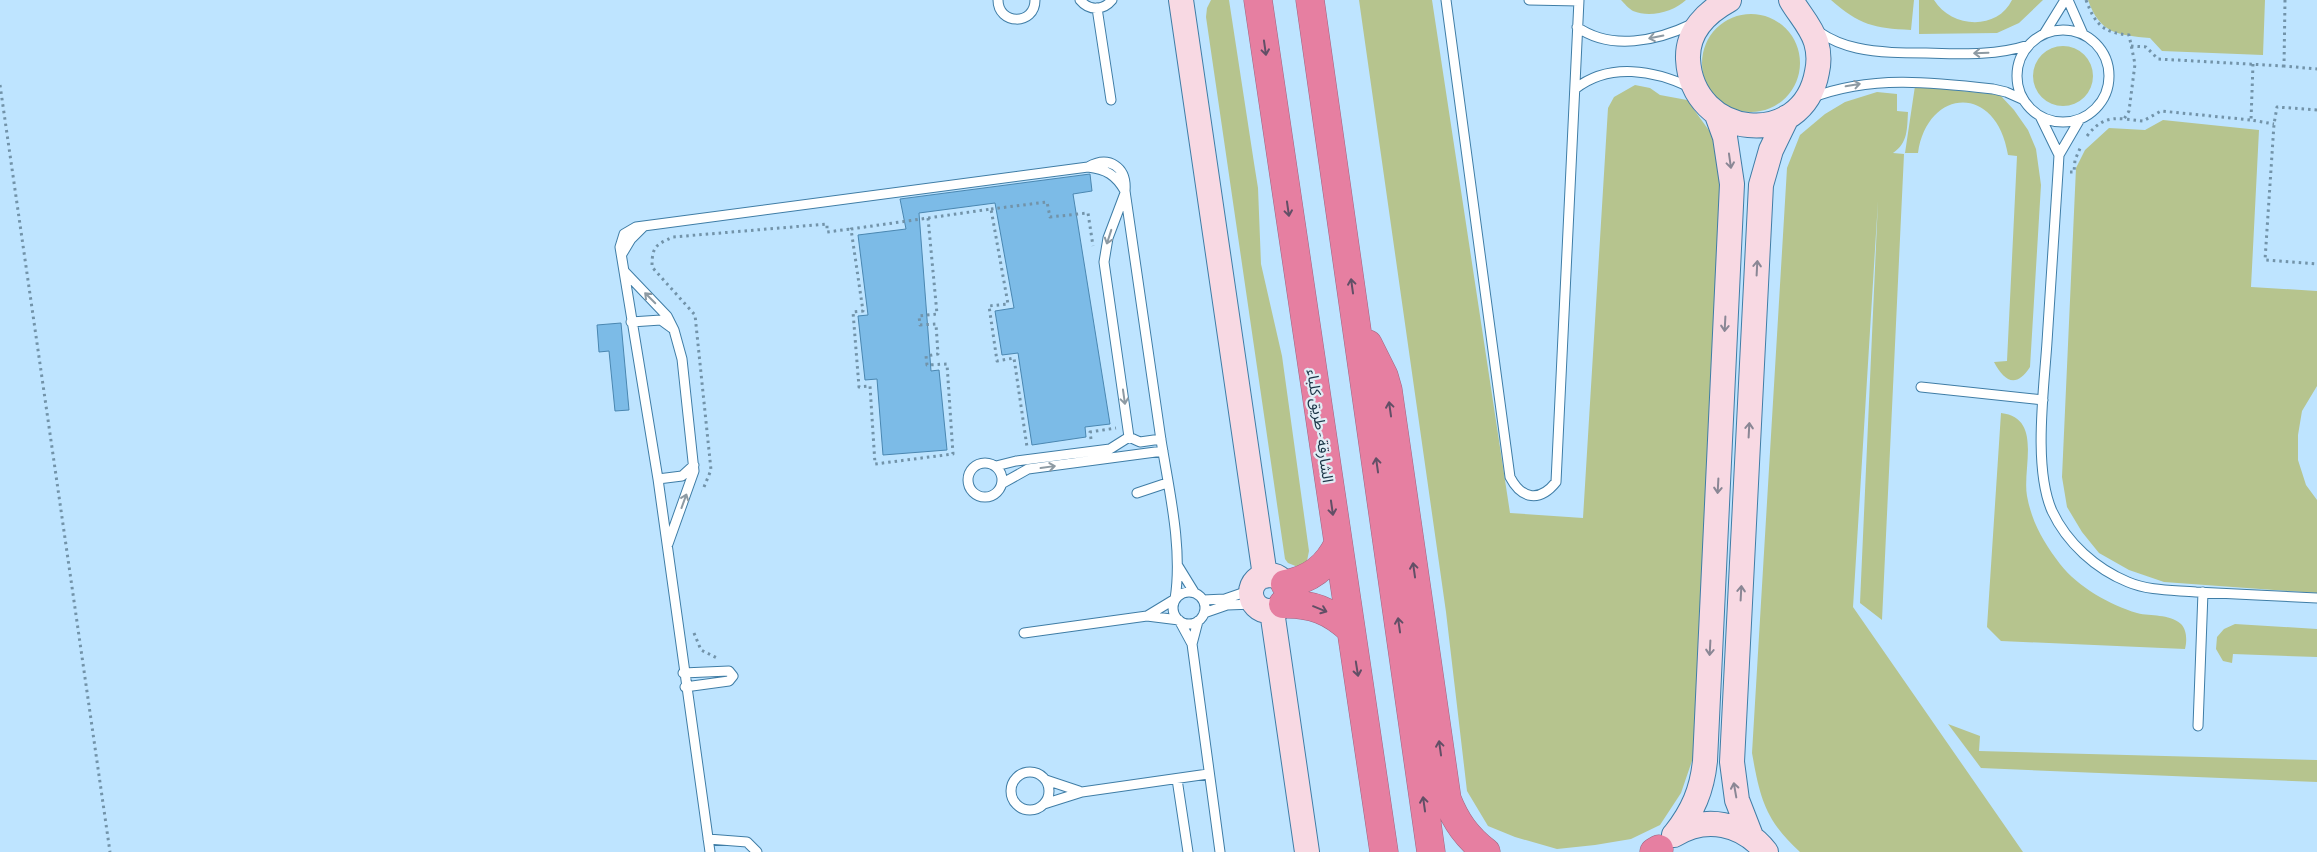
<svg xmlns="http://www.w3.org/2000/svg" width="2317" height="852" font-family="'Alegreya Sans','Noto Sans Arabic',sans-serif">
  <style>
    .green { fill: #b6c48e }
    .building { fill: #7cbbe7; stroke: #4a87b1 }
    .lines { fill: none; stroke-linecap: round; stroke-linejoin: round }
    .lane-casing { stroke: #3f7da6; stroke-width: 11 }
    .secondary-casing { stroke: #3f7da6; stroke-width: 26 }
    .highway-casing { stroke: #9f6582; stroke-width: 29 }
    .path { stroke: #7293a9; stroke-width: 3; stroke-dasharray: 2.5 4; stroke-linecap: butt }
    .lane { stroke: #fff; stroke-width: 9 }
    .secondary { stroke: #f8d9e3; stroke-width: 24 }
    .highway { stroke: #e67fa1; stroke-width: 28 }
    .oneway { stroke: #8d9aa3 }
    .oneway2 { stroke: #624f66 }
    .oneway3 { stroke: #8a8795 }
    .labels { text-anchor: middle; stroke-width: 4.5; stroke-linejoin: round; paint-order: stroke }
    .street-label { font-size: 15px; fill: #1b3547; stroke: #e1edf6 }
  </style>
  <rect width="100%" height="100%" fill="#bee4ff"/>
  <path class="green" d="M1211 0H1229L1254 163 1258 188 1261 264 1282 356 1309 551 1307 561 1298 567 1288 563 1285 559 1206 17 1207 8Z
    M1359 0H1432L1510 513 1583 518 1608 108 1614 97 1635 85 1650 88 1660 95 1687 100 1713 136 1724 206 1693 758 1681 793 1660 825 1631 839 1595 845 1557 849 1515 837 1488 826 1467 791 1446 612Z
    M1621 0H1686C1673 12 1650 18 1633 11 1629 9 1624 3 1621 0Z
    M1831 0H1914L1911 30C1873 28 1860 25 1831 0Z
    M1919 0H1934C1951 28 1997 31 2012 0H2043L2019 23 1997 33 1919 34Z
    M2088 0H2265L2263 55 2162 51 2150 38C2118 35 2100 34 2088 0Z
    M1702 63a49 49 0 1 1 98 0a49 49 0 1 1-98 0Z
    M2033 76a30 30 0 1 1 60 0a30 30 0 1 1-60 0Z
    M1915 86 2000 95 2014 110 2028 130 2036 149 2041 185 2030 367C2016 389 2004 381 1994 362L2007 361 2017 156 2008 155C1996 82 1927 89 1918 153H1905Z
    M1877 92 1897 94V111L1908 112C1907 129 1908 143 1893 153L1904 154 1882 620 1860 603 1878 201 1853 607 2023 852H1800C1765 820 1760 798 1752 753L1787 168 1800 135 1825 114 1845 102Z
    M2163 120 2259 130 2251 287 2317 291V386L2302 411 2298 435V460L2306 485 2317 500V593L2164 582 2129 570 2099 553 2082 532 2067 507 2062 477 2076 168 2085 150 2109 128 2145 130Z
    M2001 413C2043 418 2022 468 2027 496 2032 523 2044 543 2060 564 2078 587 2110 605 2137 613 2152 617 2168 613 2181 624 2187 630 2187 641 2185 649L2001 641 1987 627Z
    M2235 624 2317 629V657L2233 654 2232 663 2223 661 2216 649 2217 637 2224 629Z
    M1948 724 1980 736 1979 751 2317 760V782L1981 768Z"/>
  <path class="building" d="M1090 174 1092 191 1073 194 1110 424 1085 427 1086 437 1032 445 1018 353 1002 355 995 311 1014 308 995 203 919 213 931 371 939 370 947 450 883 455 877 379 865 380 858 316 868 315 858 235 906 229 900 199Z
    M621 323 629 410 615 411 609 351 599 352 597 325Z"/>
  <g class="lines">
    <defs>
      <path id="lane" d="M998 0C998 25 1035 26 1035 0
        M1080 0C1089 11 1103 11 1112 0
        M1446 0 1510 477C1522 500 1540 502 1556 482L1579 0
        M1529 0 1579 1
        M2068 0 2083 34
        M1097 8 1111 100
        M1577 27C1611 51 1657 41 1692 24
        M2017 76a46 46 0 1 1 92 0a46 46 0 1 1-92 0Z
        M1819 32C1831 40 1843 45 1857 48 1879 53 1904 53 1926 53 1961 54 1995 56 2029 45
        M2044 34 2065 0
        M1575 89C1609 62 1654 70 1692 88
        M1811 98C1870 75 1932 82 1993 89L2006 92 2024 100
        M2040 116 2059 155
        M2080 119 2059 155 2058 172C2054 228 2051 285 2047 342 2044 389 2033 468 2052 511 2067 543 2096 569 2128 582 2149 591 2174 590 2196 592 2236 594 2277 596 2317 598
        M1088 167C1109 155 1127 167 1125 191 1137 274 1149 357 1161 440 1169 490 1183 549 1175 599L1147 616
        M1125 193 1108 238 1104 262 1129 437 1140 442 1161 439
        M622 254 631 239 643 227
        M625 272 667 316 674 330 682 359 694 471 668 544
        M631 322 661 320 672 328
        M1921 387 2043 400
        M968 480a17 17 0 1 1 34 0a17 17 0 1 1-34 0Z
        M996 466 1016 461 1110 449 1129 437
        M658 479 682 476 694 465
        M1003 483 1028 469 1163 451
        M1137 493 1167 483
        M1178 566 1194 592
        M1173 608a16 16 0 1 1 32 0a16 16 0 1 1-32 0Z
        M1203 600 1225 599 1251 590
        M1204 613 1227 605 1254 604
        M1198 621 1192 644 1220 852
        M1024 633 1147 616 1179 620 1192 644
        M683 673 729 671 733 676 729 681 685 687
        M2198 726 2203 592
        M1011 791a19 19 0 1 1 38 0a19 19 0 1 1-38 0Z
        M1177 779 1188 852
        M1046 780 1079 791
        M1044 804 1082 792 1208 774
        M708 839 747 842 757 852
        M710 852 658 479 620 247 624 234 636 227 1088 167C1106 169 1116 175 1125 191"/>
      <path id="secondary" d="M1181 0 1265 576
        M1729 0C1707 12 1687 31 1688 59 1692 139 1803 151 1817 72 1819 63 1819 52 1816 42 1811 26 1799 14 1791 0
        M1251 593a18 18 0 1 1 36 0a18 18 0 1 1-36 0Z
        M1272 611 1307 852
        M1675 834C1693 811 1702 790 1705 761L1732 184 1725 137 1717 115
        M1674 835C1706 815 1743 823 1766 852
        M1751 836 1737 800 1732 762 1761 185 1771 150 1787 117"/>
      <path id="highway" d="M1258 0 1384 852
        M1310 0 1431 852
        M1368 344 1384 376 1388 390 1447 799C1456 822 1467 837 1486 852
        M1285 584C1310 580 1327 567 1338 544
        M1283 604C1311 603 1331 611 1351 630
        M1654 852 1659 849"/>
    </defs>
    <use href="#lane" class="lane-casing"/>
    <use href="#secondary" class="secondary-casing"/>
    <use href="#highway" class="highway-casing"/>
    <path class="path" d="M2086 0C2095 24 2103 33 2129 35L2135 64 2129 111 2124 119 2143 121 2161 111 2251 120
      M2285 0 2284 66 2317 69
      M2131 46 2146 47 2158 59 2284 66
      M2253 64 2251 120 2274 124
      M0 85 110 852
      M2317 110 2277 107 2274 124 2265 260 2317 264
      M2087 136C2097 123 2107 117 2124 119
      M2070 172H2074L2075 160 2081 146
      M991 209 1047 202 1050 217 1088 213 1093 246
      M928 218 937 314 919 316 920 325 936 324 938 354 926 356 927 365 947 364 953 454 875 464 870 386 859 387 853 312 863 311 851 229 991 209 1008 304 989 306 997 361 1014 358 1027 447
      M1091 439 1090 432 1116 428
      M704 487 711 470 695 315 652 267C652 247 655 245 673 237L827 224V232L851 229
      M694 633 701 650 717 658"/>
    <use href="#lane" class="lane"/>
    <use href="#secondary" class="secondary"/>
    <use href="#highway" class="highway"/>
  </g>
  <defs><path id="oneway-shaft" d="M-6 0H5M1.5-3L5.5 0L1.5 3" fill="none" stroke-width="1.6" stroke-linecap="round" stroke-linejoin="round" transform="scale(1.25)"/></defs>
  <g class="oneway">
    <use href="#oneway-shaft" transform="translate(1656 37) rotate(169)"/>
    <use href="#oneway-shaft" transform="translate(1981 53) rotate(178)"/>
    <use href="#oneway-shaft" transform="translate(1853 85) rotate(-10)"/>
    <use href="#oneway-shaft" transform="translate(1109 237) rotate(108)"/>
    <use href="#oneway-shaft" transform="translate(650 298) rotate(-135)"/>
    <use href="#oneway-shaft" transform="translate(1124 397) rotate(82)"/>
    <use href="#oneway-shaft" transform="translate(1048 467) rotate(-8)"/>
    <use href="#oneway-shaft" transform="translate(684 501) rotate(-70)"/>
  </g>
  <g class="oneway2">
    <use href="#oneway-shaft" transform="translate(1265 48) rotate(82)"/>
    <use href="#oneway-shaft" transform="translate(1288 209) rotate(82)"/>
    <use href="#oneway-shaft" transform="translate(1352 286) rotate(-98)"/>
    <use href="#oneway-shaft" transform="translate(1390 409) rotate(-98)"/>
    <use href="#oneway-shaft" transform="translate(1377 465) rotate(-98)"/>
    <use href="#oneway-shaft" transform="translate(1332 508) rotate(82)"/>
    <use href="#oneway-shaft" transform="translate(1414 570) rotate(-98)"/>
    <use href="#oneway-shaft" transform="translate(1320 609) rotate(22)"/>
    <use href="#oneway-shaft" transform="translate(1399 625) rotate(-98)"/>
    <use href="#oneway-shaft" transform="translate(1357 669) rotate(81)"/>
    <use href="#oneway-shaft" transform="translate(1440 748) rotate(-98)"/>
    <use href="#oneway-shaft" transform="translate(1424 804) rotate(-98)"/>
  </g>
  <g class="oneway3">
    <use href="#oneway-shaft" transform="translate(1730 161) rotate(82)"/>
    <use href="#oneway-shaft" transform="translate(1757 268) rotate(-87)"/>
    <use href="#oneway-shaft" transform="translate(1725 324) rotate(93)"/>
    <use href="#oneway-shaft" transform="translate(1749 430) rotate(-87)"/>
    <use href="#oneway-shaft" transform="translate(1718 486) rotate(93)"/>
    <use href="#oneway-shaft" transform="translate(1741 593) rotate(-87)"/>
    <use href="#oneway-shaft" transform="translate(1710 648) rotate(93)"/>
    <use href="#oneway-shaft" transform="translate(1735 790) rotate(-100)"/>
  </g>
  <g class="labels">
    <g class="street-label">
      <text transform="translate(1320 426) rotate(82)" y="5">الشارقة - طريق كلباء</text>
    </g>
  </g>
</svg>
